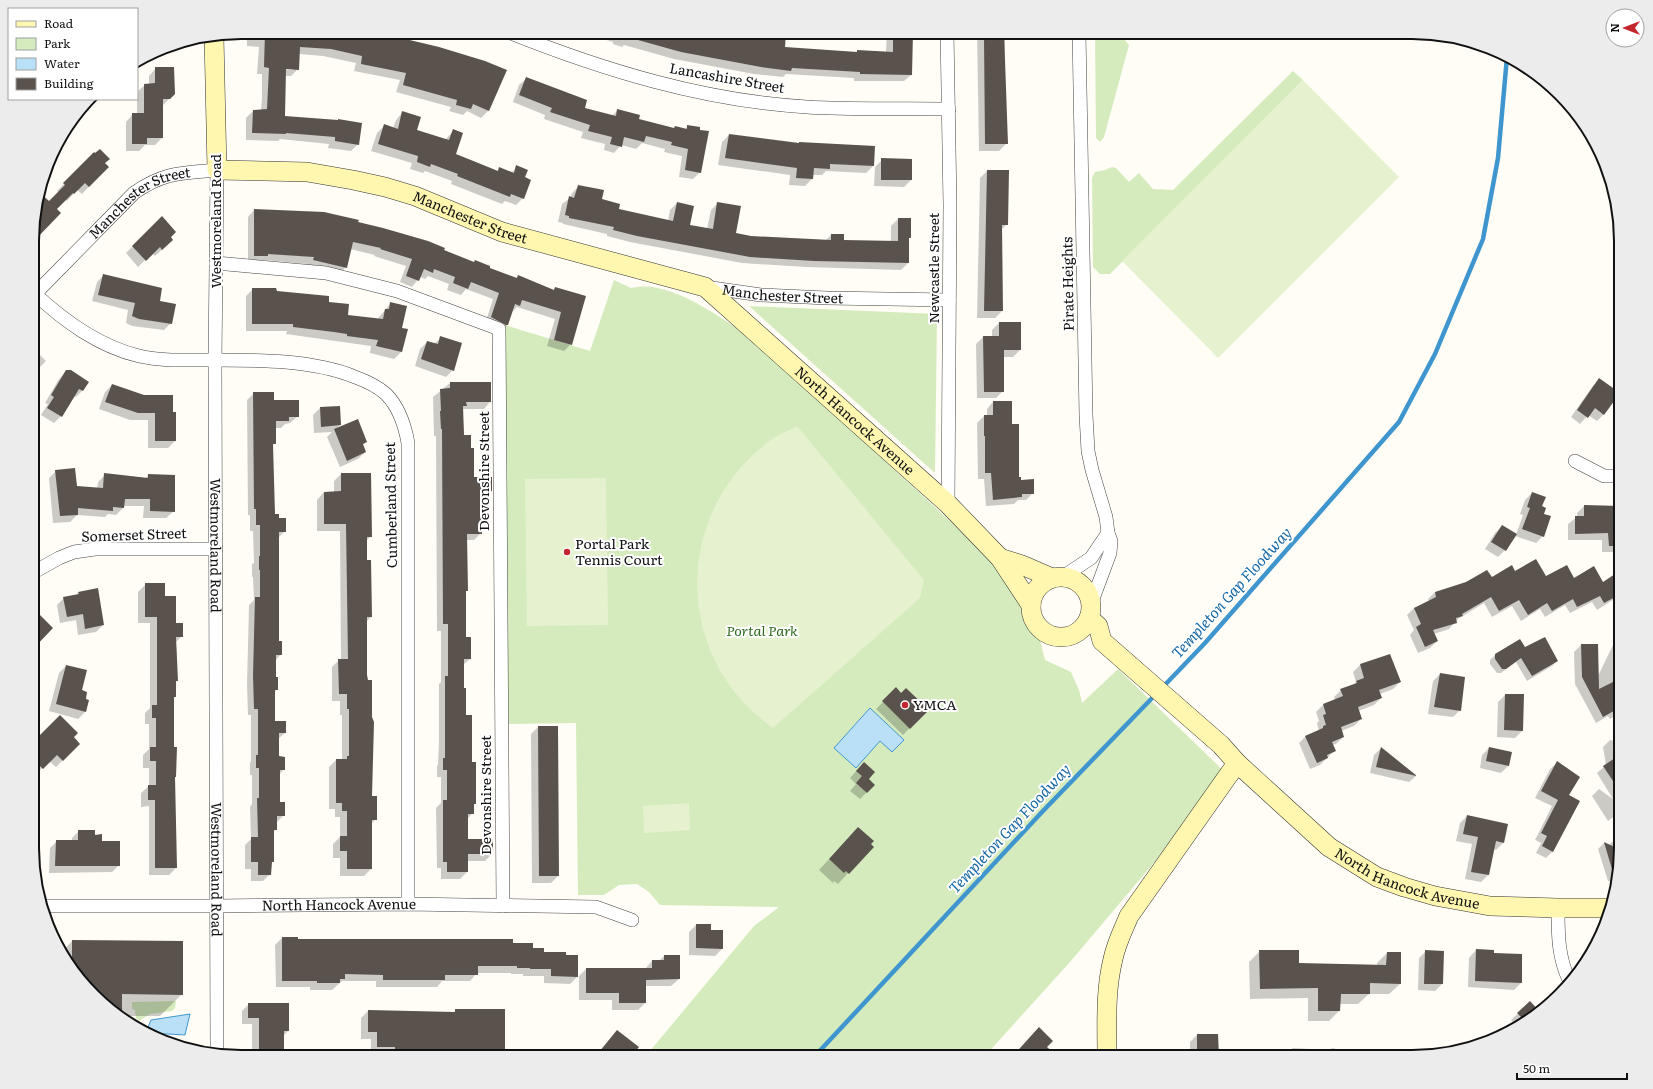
<svg xmlns="http://www.w3.org/2000/svg" width="1653" height="1089" font-family="Literata,serif">
  <style>
    .green { fill: #d5ebbd }
    .pitch { fill: #e6f2cf }
    .water { fill: #b9e0f7; stroke: #3f96cf }
    .shadow { fill: #0003; fill-rule: evenodd }
    .lines { fill: none; stroke-linecap: round; stroke-linejoin: round }
    .stream { stroke: #3f96cf; stroke-width: 4.5 }
    .building { fill: #5a524d }
    .street-casing { stroke: #444; stroke-width: 14 }
    .secondary-casing { stroke: #333; stroke-width: 20 }
    .street { stroke: #fff; stroke-width: 13 }
    .secondary { stroke: #fff6b0; stroke-width: 19 }
    .poi-dot { fill: #c4262e; stroke: #fff; stroke-width: 1.5 }
    .labels { text-anchor: middle; stroke-width: 4; stroke-linejoin: round; paint-order: stroke }
    .street-label { font-size: 14px; fill: #111; stroke: #fff }
    .poi-label { font-size: 14px; fill: #111; stroke: #fff; text-anchor: start }
    .park-label { font-size: 14px; font-style: italic; fill: #2f6b1f; stroke: #fff }
    .water-label { font-size: 15px; font-style: italic; fill: #1768a6; stroke: #fff }
    .rim { fill: none; stroke: #111; stroke-width: 2 }
  </style>
  <rect width="100%" height="100%" fill="#fffdf5"/>
  <path class="green" d="M1095 32H1118L1129 45 1104 137 1100 142 1096 138Z
    M1293 71 1303 80 1110 274H1100L1093 267 1092 178 1095 172 1105 170 1112 167 1116 168 1129 182 1139 173 1153 189 1173 190Z
    M614 280 631 288C668 278 720 317 750 337L976 545 1000 571 1023 608 1026 620 1040 640 1045 660 1071 672 1079 690 1082 703 1118 669 1228 775 1070 962 984 1057H645L754 926 779 907 660 905 649 892 637 884 619 885 604 895H578L576 723 507 724 505 325 590 351Z
    M749 306 937 314 935 473Z
    M176 1001 175 1008 172 1011 150 1014 139 1021 136 1018 135 1010 132 1009V1002Z"/>
  <path class="pitch" d="M1303 80 1399 177 1218 358 1122 261Z
    M797 426 924 580 920 598 773 728C760 718 747 708 737 695 675 619 687 508 763 446 773 437 785 432 797 426Z
    M606 478 608 625 527 626 525 479Z
    M689 803 690 830 644 833 643 806Z"/>
  <path class="water" d="M870 708 904 740 892 752 880 741 856 768 834 748Z
    M190 1014 185 1035 150 1033 148 1027 151 1020Z"/>
  <path class="shadow" d="M247 32H366L405 39 485 62 505 71 488 111 481 118 467 111 463 115 449 111 451 107 396 92 400 80 354 71 356 63 323 56 299 54 298 69 291 76H285L284 116 358 144 351 151 328 148 329 144 280 139 278 141 246 140V118L253 111H261L262 97V74H257L259 47 247 46ZM293 68V70L281 69Z
    M580 32H702L784 48 855 53 857 51 886 52 887 32H912L911 75 904 81H854V78L786 74 783 77 754 74 674 59 624 45 622 47 613 44V42Z
    M977 32H1005L1004 79 1006 144 999 151H979Z
    M156 68 174 94 162 106V138L155 145H145L139 151H126V122L133 114H137V92L145 85H149V76Z
    M527 78 583 108 612 116 618 110 638 120 673 129H685L688 126 700 172 693 179 679 177 682 156 664 152 665 149 642 143 636 149 621 145 614 153 604 150 605 144 581 138 583 132 544 119 545 115 513 102 519 85Z
    M403 112 416 130 445 140 453 131 455 155 496 172 500 168 511 173 517 167 524 178 523 198 516 205 505 201 502 204 451 184 452 181 425 171 423 173 410 169 412 163 371 151 377 133 384 126 393 128 396 120Z
    M729 135 798 144 799 143 873 166 866 173 826 171 822 175H812V179L805 186 789 185 790 175 718 165 722 142Z
    M87 160 104 163 108 167 82 194 77 190 67 201 65 199 56 209 60 213 34 240V214L38 199 49 202 58 192 57 191Z
    M882 160 911 180 904 187 874 186 875 167Z
    M987 171 1007 224 1001 230 1002 311 995 318H977L980 178Z
    M579 186 618 209 668 221 670 210 677 203 689 226 707 229 711 210 718 203 735 234 751 237 825 241 831 235 843 241 891 242V226L898 219 910 237 908 239V263L901 270 806 267 742 263 630 242 607 236V234L563 224V223L558 222 562 204 570 198 572 193Z
    M254 210 357 223 443 251 516 279 518 276 553 291 556 288 571 344 564 351 547 346 555 319 517 307 512 312 507 325 500 332 485 324 493 299 466 289 461 295 447 290 449 284 428 276 425 279 420 277 412 287 400 282 406 266 374 256 375 255 350 249 346 267 339 274 307 266V264L263 260 260 263H248V217Z
    M161 218 169 237 165 247 155 256 152 253 138 267 126 253Z
    M104 275 159 302 171 323 164 330 132 326 126 323 128 310 92 301 97 282Z
    M253 289 276 291 327 303 346 316 378 319 379 317 391 303 401 328V352L394 359 370 353 371 346 286 334 287 331H246V296Z
    M1620 320 1621 348 1619 349 1613 327Z
    M999 323H1020V350L1013 357H1003V391L996 398H977L976 344 983 337H992V330Z
    M441 338 453 370 446 377 415 366 420 349 427 342 434 344Z
    M34 349 46 361 34 373Z
    M67 371 83 390 76 397 73 396 61 416 54 423 41 415 48 404 45 403 59 379Z
    M1599 380 1604 414 1597 421 1588 415 1580 424 1571 417 1592 387Z
    M450 383 490 402 484 409H462L464 436 473 478 491 491 484 497H479V517L481 533 474 540H466L465 638 470 659 463 665 465 716 475 804 473 806V813L467 819V840L492 854 485 861H467V872L460 879H441V868H437L436 808 441 803V777H437V766L438 765 439 743V684L441 682V631H437L436 436H434L433 397Z
    M112 385 144 396 175 441 168 448H148V420H130L99 409 105 392Z
    M254 393 273 401 298 416 290 423 285 424 281 428H275V443L272 446 274 515 285 531 278 538V642L281 654 275 661V678L277 689 274 693V722L285 733 278 739V757L284 769 279 775V803L284 815 276 823V829L273 833V861L270 864V874L263 881H251V869H245V845L251 839 250 807 252 804V775H250V763L251 761V715H248L247 684 249 605 254 600 253 577H252V564L254 563 253 531H250V515H248L247 400Z
    M993 402 1011 425 1018 479 1033 493 1026 500H1018L1014 504 986 506 984 479H978L977 423 984 416H987V409Z
    M320 408 340 425 336 429 366 441 362 445 365 452 358 459 340 467 327 437 332 432 314 433 313 415Z
    M56 471 76 487 97 488 98 482 105 475 146 478 148 475 174 511 166 518H143L144 506H123V508L116 515 108 514 105 517 77 515 70 522 53 523 49 478Z
    M341 474 371 536 366 541V561L371 617 366 622V676L371 797 376 819 371 824V869L364 876H340V858H333V844L340 837V817H335V809H329V767L336 760H342V715H340V701H332V667L339 660H341L340 531H317V500L324 492H334V481Z
    M1532 493 1541 507 1543 514V536L1536 543 1515 536 1505 550 1498 557 1485 549 1495 533 1502 526 1516 535 1523 515 1520 514 1525 500Z
    M1584 506 1621 507V552H1602V540H1568V524L1577 517V513Z
    M1515 572 1545 577 1602 583 1621 572V606L1616 598 1597 610 1592 602 1570 613 1565 605 1545 617 1540 609 1521 621 1512 606 1492 617 1484 603 1458 619 1449 629 1434 634 1437 641 1430 648 1418 653 1410 635 1414 630 1407 615 1414 608 1429 602 1428 599 1435 592Z
    M146 584 164 597 182 636 176 642 177 681 175 683V696L173 698 176 868 169 875H149V806L141 807V793L149 786V768H143V755L149 749V724H145V713L150 708V623H138V592Z
    M79 592 103 625 96 632 78 635 76 620 60 623 57 605 64 598 76 595Z
    M1620 639 1621 716 1619 713 1610 719 1608 716 1596 723 1575 684 1574 652 1581 645 1598 676 1613 645Z
    M1525 649 1557 661 1552 666 1527 681 1516 662 1501 673H1497L1490 664V660L1495 655Z
    M1389 655 1400 682 1393 689 1380 694 1381 698 1374 705 1358 711 1361 719 1354 726 1341 731 1343 737 1336 744 1332 745 1334 751 1320 765 1310 769 1299 743 1306 736 1319 731 1317 723 1319 721 1316 712 1323 705 1335 700 1334 697 1341 690 1353 685 1356 682 1353 672 1360 665Z
    M66 666 81 691 84 700 88 701 85 712 78 719 49 711 59 673Z
    M1440 674 1460 710 1453 717 1428 714 1433 681Z
    M896 689 902 694 927 710 903 735 876 709Z
    M1505 695 1522 731 1515 738 1497 737 1498 702Z
    M60 716 72 737 79 744 56 767 49 761 35 775 34 774V742Z
    M538 727 558 876 551 883H532L531 734Z
    M1610 740 1621 742V812L1608 821 1592 796 1599 789 1613 799 1597 773 1606 765 1603 747Z
    M1381 748 1416 776 1409 782 1370 773 1374 755Z
    M1489 748 1511 753 1508 766 1501 773 1480 768 1482 755Z
    M1557 763 1568 795 1553 851 1546 858 1536 853 1541 843 1535 840 1552 806 1535 798 1550 769Z
    M857 770 867 779V792L860 799 850 791 856 784 850 778Z
    M1467 816 1503 843 1496 850 1493 849 1488 875 1481 882 1465 879 1472 844 1456 841 1460 823Z
    M858 828 872 847 838 884 834 881 833 883 819 870Z
    M79 831 94 836 101 842 119 865 112 872 49 873 50 848 57 841H72V838Z
    M1621 836V861L1617 882 1608 881 1598 849 1604 843 1609 845 1615 839Z
    M696 925 710 931 722 949 715 956 689 955V932Z
    M282 938 297 940 512 944 543 953 565 956H577V977L570 984 544 983V976H523V974H511V973H477L470 981H442L437 987H376V981H342L332 990H310V987H276L275 945Z
    M72 941 182 994 160 1016H121V1018L84 986 61 953Z
    M1476 950 1493 951V954L1521 983 1514 990 1468 987 1469 958Z
    M1260 951 1298 964 1377 965V963L1387 953 1400 984 1389 994H1369L1358 1004H1340L1339 1011 1329 1021H1308V998L1250 999 1249 962Z
    M1426 951 1442 984 1435 991 1418 990 1419 958Z
    M664 956H679V979L671 986H645V1003L638 1010H612V1000H579V976L586 969H645L652 961H659Z
    M1530 1002 1540 1012 1518 1028 1511 1020Z
    M249 1004 288 1031 283 1036V1057H241L248 1049H252V1024H242V1011Z
    M456 1010 504 1052 499 1057H389V1054H371V1039H361V1018L368 1011 454 1013Z
    M1197 1035H1217L1218 1054 1273 1056 1277 1052 1287 1053 1293 1048 1329 1050 1332 1048 1369 1056 1190 1057V1042Z
    M161 1039 182 1040V1047L174 1046Z"/>
  <g class="lines">
    <path class="stream" d="M1161 689 1205 643 1399 422 1435 354 1483 239 1498 158 1507 57
      M814 1057 1042 812 1156 694"/>
  </g>
  <path class="building" d="M265 32H376L439 47 485 61 507 70 489 111 473 104 471 109 456 105 457 100 403 85 406 73 361 64 362 56 331 49 300 47 299 70 286 69 285 116 338 120V119L362 123 359 145 335 141V137L286 133V134L252 133 253 110 267 109 269 68 264 67Z
    M620 32H786L785 47 857 52V50L893 52V32H913L912 75 860 74V72L792 68 791 71 761 67 681 52 620 35Z
    M986 32H1004L1008 144H985L984 38H986Z
    M155 67H174L175 94 170 99H163V138H147V144H132V113H144V84L155 83Z
    M526 77 587 100 585 108 616 116 617 109 640 115 639 119 674 128 675 126 687 129V125L700 127V130L709 131 701 173 685 170 688 149 671 145 672 142 646 136 644 142 624 137 622 147 610 144 612 137 588 131 590 125 550 112 552 108 519 95Z
    M402 111 421 117 417 130 449 140 453 129 463 133 456 154 498 171 499 167 514 173 516 165 528 170 525 177 531 180 524 199 511 194 510 197 457 176 458 174 431 164 430 167 417 162 418 156 378 144 384 124 398 129Z
    M729 134 799 143V142L875 146 874 166 830 164V169L814 168 813 179 796 178 797 168 725 158Z
    M100 149 110 159 105 163 109 167 89 187 85 183 74 194 73 193 57 209 61 213 34 241V214L40 193 49 201 65 185 63 183 94 152 95 153Z
    M881 158 912 159V180H881Z
    M987 170H1009L1008 225H1002L1003 311H984Z
    M578 185 604 190 602 199 620 204 619 209 673 221 677 202 694 206 690 225 713 229 717 202 741 206 736 233 751 236 831 240V234H844V240L898 241V218H911V238H909V263L814 261 750 257 637 236 613 230 614 227 569 218V216L565 215 569 196 574 198Z
    M254 209 324 212 359 220 358 222 383 228 428 241 445 248 444 250 474 262 475 260 490 266V268L517 278 518 275 554 290 555 287 586 296 572 345 554 340 561 312 522 300 520 306 515 304 508 325H506L491 317 499 293 471 282 468 289 453 283 455 277 434 269 433 273 424 269 419 281 406 276 412 259 380 249 381 248 353 242 347 268 313 260 314 257 268 254V256H254Z
    M162 216 176 232 171 237 173 240 162 250 160 247 146 261 132 246Z
    M103 274 162 288 160 301 176 304 172 324 139 319 132 316 135 303 98 295Z
    M252 288H276L277 291 329 296V302L349 304 348 315 383 319 385 309H389L390 302 407 306 402 328 408 329 402 352 376 346 378 340 347 336V334L334 332 293 327V324H252Z
    M999 322H1021V350H1004V392H984L983 336H999Z
    M440 336 462 343 454 371 421 359 427 341 438 344Z
    M66 370H71L89 382 83 391 79 389 62 417 47 408 54 397 51 395Z
    M1599 378 1620 393 1604 415 1595 408 1588 418 1577 410Z
    M450 382H491V402H466L467 406H463L464 435H471V448H474V477H492V491H480V516H482V534H467L468 591H466V637H471V659H464V688H466V715H472V762H476V804H474V814H468V839H493V854H468V872H447V862H443V800H447V770H443V758H445V676H448V624H443L442 429H441L440 411H441L440 389 450 388Z
    M112 384 144 395H173V412H176V441H155V413H138L105 402Z
    M253 392H274V400H299V417H289V421H276V444H273L275 514H279V518H286V532H279V641H282V655H276V677H278V690H275V721H286V733H279V756L285 757V770H280V802H285V816H277V830H274V862H272L271 875H258V862H251V837H258L257 798H259V768H256V755H258V709H254L253 676 255 597H260V570H259V556H260V525H256V509H254Z
    M993 401H1012V424H1019V477H1021V480L1034 479V494H1022V497L993 500 991 473H985V436H984V415H993Z
    M340 406 341 425 321 427 320 407Z
    M358 419 367 442 363 444 366 452 347 461 334 429Z
    M75 468 77 486 103 488 104 473 148 478V474L175 475V512L150 511V499H125L124 508 113 507V511L78 508V515L60 516 55 470Z
    M341 473H371L372 537H367V560H371L372 617H367V675L368 680H372V717L374 722 372 796H377V820H372V869H347V851H340V836H347V811H342V803H336V759H347V756H349V709H347V694H339L338 659H348L346 524H324V492L341 491Z
    M1532 492 1546 497 1542 506 1546 508 1544 514 1551 516 1544 537 1522 529 1530 508 1527 507Z
    M1584 505 1621 506V546H1609L1608 533 1575 534V516H1584Z
    M1502 525 1517 534 1506 551 1491 542Z
    M1536 559 1546 576 1567 565 1574 578 1594 566 1603 582 1621 570V594L1604 603 1600 596 1577 607 1573 599 1552 611 1547 603 1528 615 1519 600 1499 611 1491 597 1462 614 1463 616 1456 618 1457 623 1433 630 1438 641 1425 647 1416 627 1421 624 1414 608 1436 597 1435 592 1466 582 1487 570 1492 577 1512 565 1515 571Z
    M145 583H165V596H176V623H183V637H176L178 681H176V697H174V747H177L176 777H175L177 868H155V800H148V785H156V761H150V747H156V718H152V705H157V617H145Z
    M98 588 104 625 85 629 83 614 67 617 63 597 79 594 78 592Z
    M34 609 53 628 34 648Z
    M1545 637 1558 661 1532 676 1521 658 1506 669H1502L1495 659V654L1520 639 1525 647Z
    M1581 644H1598L1599 689 1621 678V707L1603 717 1582 677Z
    M1390 654 1401 682 1379 690 1382 698 1358 707 1362 719 1341 727 1344 737 1332 742 1336 751 1327 755 1328 758 1317 763 1305 736 1323 728V726L1326 725 1323 715 1326 714 1323 704 1343 696 1340 689 1357 683 1356 681 1364 678 1360 664Z
    M66 665 87 670 82 690 87 692 86 699 89 700 86 712 56 704Z
    M1440 673 1465 677 1461 711 1434 707Z
    M896 687 901 693 906 688 929 710 910 729 882 701Z
    M1505 694H1524L1523 731 1504 730Z
    M60 715 78 733 74 737 80 744 63 761 57 755 43 769 34 760V741Z
    M538 726H558L559 876H539Z
    M1381 747 1417 776 1376 767Z
    M1489 747 1512 752 1509 766 1486 761Z
    M1621 754V793L1603 766Z
    M1557 761 1580 777 1569 795 1580 801 1553 852 1542 846 1547 836 1541 833 1558 800 1541 791Z
    M864 762 875 772 869 779 875 785 867 793 856 783 862 776 856 771Z
    M1467 815 1508 824 1504 843 1496 841 1489 875 1471 872 1478 837 1463 834Z
    M858 827 874 841 871 844 874 847 849 874 846 871 844 873 829 859Z
    M78 830H95V835L102 834V841H120V866H55L56 840H78Z
    M1604 842 1621 850V861L1616 883Z
    M696 924H711V930H723V949L696 948Z
    M282 937H298V939H513V943H533V948H544V952H566V955H578V977L551 976V969H530V968H517V966H478V975H445V980H383V975L345 974V979H340V983H317V981H282Z
    M72 940 183 941V995L122 994V1019L84 986 72 968Z
    M1476 949 1494 950V953L1522 954V983L1475 981Z
    M1259 950H1299V963L1386 965 1387 952H1401V984L1370 983V994H1341L1340 1011H1318V988L1260 989Z
    M1425 950 1444 951 1443 984H1424Z
    M664 955H680V979L646 980V1003H619V993H586V968H652V960H664Z
    M1530 1001 1540 1012 1526 1022 1517 1013Z
    M248 1003H289V1031H284V1057H259V1018H248Z
    M455 1009H505V1052L395 1051V1047H377V1032H368V1010L455 1012Z
    M1039 1027 1053 1041 1047 1047 1058 1057H1012Z
    M617 1030 639 1047 631 1057H595Z
    M1197 1034H1218L1219 1056H1197Z"/>
  <g class="lines">
    <defs>
      <g id="street">
        <path d="M508 32C603 70 704 101 807 107 854 110 902 108 949 109"/>
        <path d="M947 32 950 205 948 504"/>
        <path d="M1079 32 1086 415 1088 451 1092 470 1106 517 1108 533 1111 541 1110 553 1091 604"/>
        <path d="M216 263 326 273 397 291 499 329 503 906"/>
        <path id="s1" d="M705 287 761 295 827 298 949 300"/>
        <path d="M34 293C64 321 98 346 139 356 161 361 183 360 205 360 253 360 311 359 355 377 366 381 377 386 386 394 399 407 405 426 408 443V904"/>
        <path id="s2" d="M34 295 134 193C164 172 182 173 217 170L215 360 217 1053"/>
        <path d="M1575 461 1604 476H1621"/>
        <path d="M34 572 59 558 74 552 95 549H216"/>
        <path d="M1064 576 1091 558 1108 533"/>
        <path id="s3" d="M44 906H216L408 904 596 907 632 920"/>
        <path d="M1558 908C1558 935 1558 958 1570 982"/>
      </g>
      <g id="secondary">
        <path id="s4" d="M214 37 217 170 307 172 353 180 385 187 415 196 502 232 705 287 948 504 1000 558 1031 605"/>
        <path d="M1000 558 1022 565 1052 578"/>
        <circle cx="1061" cy="607" r="30"/>
        <path d="M1089 618 1098 626 1102 641 1221 745 1237 763"/>
        <path id="s5" d="M1107 1057C1107 1024 1105 991 1113 959 1116 944 1123 930 1129 916L1237 763 1329 847 1377 877 1404 887 1435 896 1490 906 1558 908H1611"/>
      </g>
    </defs>
    <use href="#street" class="street-casing"/>
    <use href="#secondary" class="secondary-casing"/>
    <use href="#street" class="street"/>
    <use href="#secondary" class="secondary"/>
  </g>
  <g class="poi-dot">
    <circle cx="567" cy="552" r="4"/>
    <circle cx="905" cy="705" r="4"/>
  </g>
  <g class="labels">
    <g class="street-label">
      <text transform="translate(727 78) rotate(10)" y="5">Lancashire Street</text>
      <text dy="5" stroke="none"><textPath href="#s2" startOffset="143">Manchester Street</textPath></text>
      <text dy="5" stroke="none"><textPath href="#s4" startOffset="393">Manchester Street</textPath></text>
      <text transform="translate(216 221) rotate(-90)" y="5">Westmoreland Road</text>
      <text transform="translate(934 268) rotate(-90)" y="5">Newcastle Street</text>
      <text transform="translate(1068 284) rotate(-91)" y="5">Pirate Heights</text>
      <text dy="5" stroke="none"><textPath href="#s1" startOffset="78">Manchester Street</textPath></text>
      <text dy="5" stroke="none"><textPath href="#s4" startOffset="839">North Hancock Avenue</textPath></text>
      <text transform="translate(484 471) rotate(-90)" y="5">Devonshire Street</text>
      <text transform="translate(391 505) rotate(-91)" y="5">Cumberland Street</text>
      <text transform="translate(134 535) rotate(-2)" y="5">Somerset Street</text>
      <text dy="5" stroke="none"><textPath href="#s2" startOffset="606">Westmoreland Road</textPath></text>
      <text transform="translate(486 795) rotate(-90)" y="5">Devonshire Street</text>
      <text dy="5" stroke="none"><textPath href="#s2" startOffset="930">Westmoreland Road</textPath></text>
      <text dy="5" stroke="none"><textPath href="#s5" startOffset="542">North Hancock Avenue</textPath></text>
      <text dy="5" stroke="none"><textPath href="#s3" startOffset="295">North Hancock Avenue</textPath></text>
    </g>
    <g class="poi-label">
      <text x="575" y="549">Portal Park<tspan x="575" dy="16">Tennis Court</tspan></text>
      <text x="913" y="710">YMCA</text>
    </g>
    <g class="park-label">
      <text x="762" y="636">Portal Park</text>
    </g>
    <g class="water-label">
      <text transform="translate(1232 593) rotate(-48)" y="5">Templeton Gap Floodway</text>
      <text transform="translate(1010 829) rotate(-47)" y="5">Templeton Gap Floodway</text>
    </g>
  </g>
  <path d="M0 0H1653V1089H0ZM241 39H1412A202 202 0 0 1 1614 241V848A202 202 0 0 1 1412 1050H241A202 202 0 0 1 39 848V241A202 202 0 0 1 241 39Z" fill="#ececec" fill-rule="evenodd"/>
  <path class="rim" d="M241 39H1412A202 202 0 0 1 1614 241V848A202 202 0 0 1 1412 1050H241A202 202 0 0 1 39 848V241A202 202 0 0 1 241 39Z"/>
  <rect x="8" y="8" width="130" height="92" fill="#ffffff" stroke="#a0a0a0"/>
  <rect x="16" y="21" width="20" height="6" fill="#fff6b0" stroke="#a0a0a0"/>
  <text x="44" y="28" font-size="12" fill="#111111">Road</text>
  <rect x="16" y="38" width="20" height="12" fill="#d5ebbd" stroke="#a0a0a0"/>
  <text x="44" y="48" font-size="12" fill="#111111">Park</text>
  <rect x="16" y="58" width="20" height="12" fill="#b9e0f7" stroke="#a0a0a0"/>
  <text x="44" y="68" font-size="12" fill="#111111">Water</text>
  <rect x="16" y="78" width="20" height="12" fill="#5a524d" stroke="#a0a0a0"/>
  <text x="44" y="88" font-size="12" fill="#111111">Building</text>
  <g transform="translate(1625 28) rotate(270)"><circle r="19" fill="#ffffff" stroke="#a0a0a0"/>
  <path d="M0-3L7 15L0 10L-7 15Z" fill="#c4262e"/>
  <text y="-6" font-size="11" font-weight="bold" text-anchor="middle" fill="#111111">N</text>
  </g>
  <path d="M1517 1073v6h110v-6" fill="none" stroke="#111111" stroke-width="2"/>
  <text x="1523" y="1073" font-size="12" fill="#111111" stroke="#ffffff" stroke-width="3" paint-order="stroke">50 m</text>
</svg>
